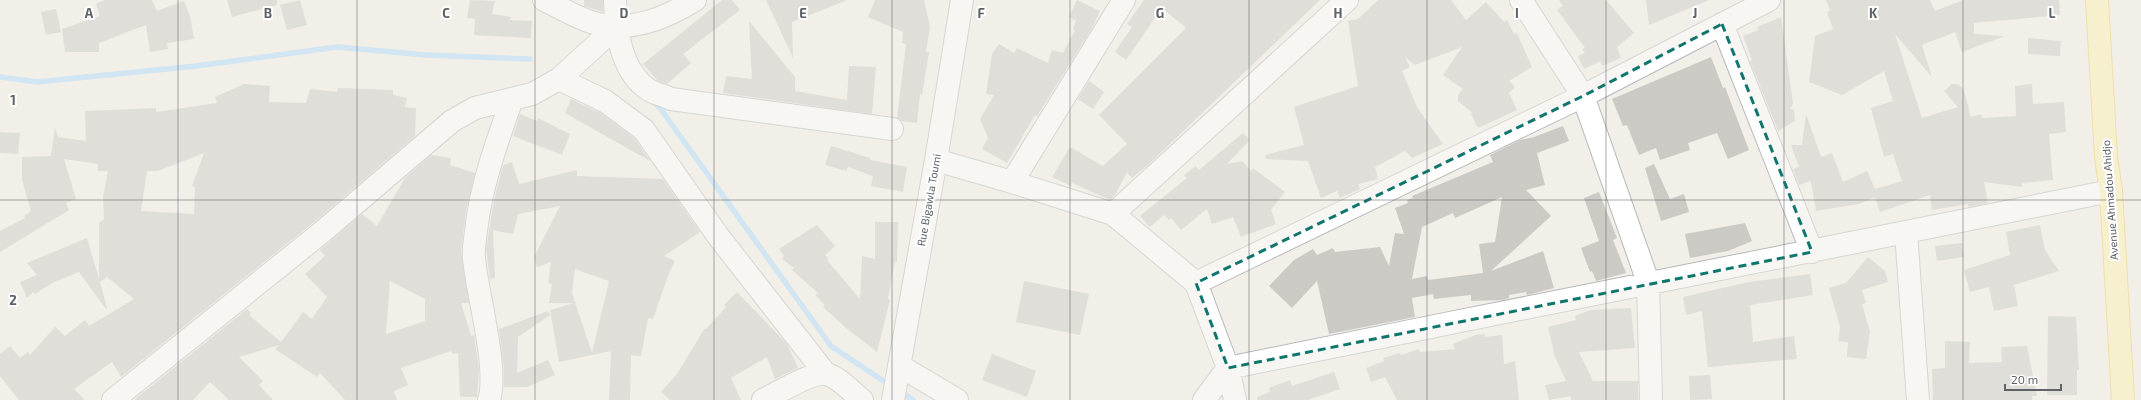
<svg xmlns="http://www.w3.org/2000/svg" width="2141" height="400" font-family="'Exo 2',sans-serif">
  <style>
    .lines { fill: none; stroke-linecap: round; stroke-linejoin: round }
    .stream { stroke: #aadaff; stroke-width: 5.5 }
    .building { fill: #cccac5; fill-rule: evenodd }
    .minor-casing { stroke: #b5b8bc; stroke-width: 24 }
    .major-casing { stroke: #f2c960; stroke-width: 24 }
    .minor { stroke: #fff; stroke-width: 22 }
    .major { stroke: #fff2af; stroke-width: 22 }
    .marked { fill: none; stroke: #0f766e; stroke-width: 3; stroke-dasharray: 8 5; stroke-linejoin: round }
    .grid { fill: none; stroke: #5f6368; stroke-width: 1; stroke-opacity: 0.55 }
    .labels { text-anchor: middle; stroke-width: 4; stroke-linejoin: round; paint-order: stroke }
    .street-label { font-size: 11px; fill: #5f6368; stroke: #fff }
    .grid-label { font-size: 13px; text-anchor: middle; font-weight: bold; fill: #5f6368; stroke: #fff; stroke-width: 4; stroke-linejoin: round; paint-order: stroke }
  </style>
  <rect width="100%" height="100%" fill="#f1efe8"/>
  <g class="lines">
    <path class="stream" d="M0 77 37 82 196 66 337 47 426 55 530 59
      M651 100 660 108 831 346 891 386
      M900 391 913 400"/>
  </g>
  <path class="building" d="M105 0H152L157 11 184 1 190 16 194 39 167 43 168 49 150 52 146 25 99 43V52H65L62 29 100 16 96 4Z
    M227 0H277V5L232 17Z
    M300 0 307 25 287 30 280 5Z
    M470 0 495 1 492 14 511 17 510 20 532 21 531 38 474 35 475 19 467 18Z
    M584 0H603V12L584 6Z
    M722 0H732L740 10 683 54 691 63 667 84 658 81 643 64Z
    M766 0H845V1L792 22 793 58Z
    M875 0H924L930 27 926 52H929L922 95 920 94 917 123 901 121 897 118 906 44 902 43 903 32 868 17Z
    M1077 0 1100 11 1091 30 1037 116 1035 115 1007 163 982 149 988 138 980 119 994 95 986 94 992 54 999 44 1014 53 1017 48 1048 63 1052 50 1063 53 1075 30 1073 29 1076 21 1069 17Z
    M1144 0H1320L1149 164 1132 178 1127 172 1115 195 1110 200 1072 183 1071 186 1052 177 1070 147 1103 166 1127 144 1099 115 1186 28 1162 8 1126 60 1115 52 1132 27 1127 24Z
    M1378 0H1451L1466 20 1486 2 1504 22 1507 20 1514 34 1517 33 1532 67 1509 81 1515 87 1509 93 1517 110 1478 128 1471 114 1473 113 1458 101V95L1463 89 1443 75 1462 47 1415 65 1405 57 1410 67 1402 71 1417 107 1443 144 1412 158 1405 151 1375 167 1378 179 1358 184 1360 189 1340 198 1337 191 1321 198 1308 161 1266 159 1265 155 1304 145 1294 107 1358 86 1348 21 1358 19Z
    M1559 0H1606L1634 33 1617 47 1621 58 1602 66 1601 61 1584 69 1578 56 1585 53 1582 49 1585 48 1557 10 1563 6Z
    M1646 0H1709L1649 25Z
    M1826 0H1930L1935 11 1963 0H2059L2060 15 1974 23V34L2005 36 1962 52 1955 32 1922 45 1932 77 1895 34 1922 118 1958 107 1944 91 1952 84H1958L1964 90 1971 117 1981 114 1982 118 2016 116 2015 86 2032 84 2033 104 2064 102 2066 132 2049 134 2053 180 2022 183V187L1984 182 1988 203 1968 207V204L1932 210 1930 195 1880 212 1875 197 1859 204 1816 211 1811 181 1799 185 1793 169 1799 167 1791 145H1802L1806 114 1821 157 1832 153 1843 182 1867 171 1875 189 1902 181 1893 154 1884 157 1871 108 1893 101 1884 71 1842 95 1809 82 1815 36 1833 29 1827 12 1830 11Z
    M56 9 61 32 46 35 41 12Z
    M1781 17 1793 104 1790 109 1794 110 1795 121 1778 131 1750 61 1752 60 1743 36 1758 30 1757 27Z
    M749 21 795 77V91L847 100 849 66 876 67 872 114 723 93 726 76 752 79Z
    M2028 38 2061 41 2060 56 2028 54Z
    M1711 57 1723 88 1725 87 1749 150 1728 159 1717 133 1688 143 1690 150 1660 160 1656 148 1639 155 1627 125 1623 126 1612 99Z
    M1089 81 1104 92 1093 109 1078 99Z
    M244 84 270 86 269 102 306 103 310 89 337 92 338 88 393 90V95L407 98 405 107 416 108 415 136 314 222 121 377 112 362 74 389 85 400H19L0 376V354L10 346 20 358 28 352 30 355 55 327 65 336 85 320 89 326 134 299 107 277 100 282 107 308 106 309 79 272 52 283 35 294 33 292 27 298 20 282 37 275 27 263 87 238 99 279V223L104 219 103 197 108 171H98V164L64 159 76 199 66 203 69 210 0 252V231L25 218 24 216 31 211 22 180V157L51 156 55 128 58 137 86 141 85 111 156 108V112L217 103 215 97ZM204 153 192 186 195 187 194 214 141 211 147 171H158Z
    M571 99 599 112 635 139 650 161 565 113Z
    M520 114 537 121 538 118 570 134 562 155 513 136Z
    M1563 126 1569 141 1537 153 1545 185 1526 190 1551 216 1491 271 1543 251 1554 288 1527 295 1526 292 1509 295V298L1503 300 1471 301V295L1434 299 1433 294 1412 298 1415 317 1329 334 1317 281 1292 308 1269 286 1294 260 1313 249 1317 255 1333 248 1335 252 1380 247 1389 266 1395 233 1404 234 1395 208 1408 203 1407 200 1413 198 1412 196 1493 162 1490 155 1520 140 1534 137ZM1502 197 1495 242 1479 244 1483 273 1428 280 1427 276 1412 279 1422 227 1453 213 1455 218Z
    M0 132 20 133 18 154 0 153Z
    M1243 133 1250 140 1227 164 1242 161 1251 171 1253 168 1285 192 1271 210 1276 224 1241 237 1233 217 1212 224 1207 209 1181 230 1171 218 1169 220 1164 215 1150 227 1140 216 1187 178 1184 175 1196 166 1199 170Z
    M831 146 870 158V160L907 167 903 192 871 186 873 176 848 167 846 171 825 165Z
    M431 155 451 158 450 165 475 173 466 212 461 251 469 303H461L471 336 474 335 479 370 477 397H460L458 353 453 354 451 351 401 368 408 385 394 391 397 400H345L320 373 317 377 275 349 279 345 239 357 263 381 259 385 273 400H229L210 382 193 400H136L135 399 247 309 251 313 249 315 281 342 303 312 312 319 327 297 305 274 325 256 320 250 362 214 377 226 405 178ZM390 281 425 299V321L386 334Z
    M512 162 519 184 577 170V176L663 179 700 232 664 256 675 261 669 273 653 319 648 318 641 356 631 355 630 400H609L611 351 559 362 550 310 574 303H549L552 284 548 283 551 262 537 267 534 257 560 206 518 214 513 234 493 230 495 278 490 279 486 249 494 200 503 165ZM575 269 609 281 592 353 572 293Z
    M1654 164 1670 199 1684 194 1689 212 1661 221 1645 168Z
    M1599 192 1617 238 1613 240 1626 273 1596 281 1592 271 1590 272 1581 248 1599 241 1584 198Z
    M875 222H898L897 262 895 261 888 299 890 300 877 352 845 327 823 307 825 305 815 295 818 293 792 270 794 268 782 259 784 256 779 249 817 225 835 246 825 255 829 259 827 260 860 299 862 256 875 259Z
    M1745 223 1752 241 1728 251 1690 258 1685 234Z
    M2040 225 2045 250 2059 271 2014 285 2018 306 1994 311 1989 287 1970 292 1964 270 2010 255 2006 232Z
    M1962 243 1964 257 1937 261 1935 246Z
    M1868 257 1885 271 1888 282 1862 290 1866 303 1862 304 1870 332 1866 359 1847 357 1848 342 1838 341 1840 327 1829 288 1846 283Z
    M1810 274 1813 295 1750 305 1753 342 1794 336 1797 359 1708 367 1702 311 1686 315 1683 297 1749 282Z
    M1024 281 1089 294 1080 335 1016 322Z
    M737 292 787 344 798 368 775 379 767 357 731 378 741 400H670L661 392 677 374 705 328 706 329 726 307 724 305Z
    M1631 308 1635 348 1579 352 1593 381H1638V400H1571V396L1549 400 1545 385 1566 381 1555 357 1548 327 1576 320 1575 316 1590 310Z
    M548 311 550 315 518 337 517 373 548 360 555 375 527 387H504V369L499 329Z
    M2048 316 2076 317 2079 370H2077V395H2047Z
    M1485 334V337L1502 335 1504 364 1515 361 1519 400H1397L1385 377 1371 382 1366 368 1384 361 1383 358 1400 353 1401 355 1419 349 1420 352 1455 349 1453 344 1475 335Z
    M1945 341 1970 342 1969 363 2002 362 2001 347 2027 346 2037 396H2032V400H1933L1932 369 1945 368Z
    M992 354 1036 371 1027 397 982 380Z
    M1334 372 1340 389 1308 400H1257V397L1270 392 1269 388 1290 380 1292 386Z
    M1710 375 1712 399 1690 400 1689 376Z"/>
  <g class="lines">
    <defs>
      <path id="minor" d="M544 0C562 8 579 20 598 24 632 32 666 18 695 0
        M615 0C616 29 620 68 646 88 652 93 663 95 671 99L892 129
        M1521 0 1583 96 1648 282 1651 400
        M1722 24 1812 252
        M559 79 605 101 644 130 718 236 825 373
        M936 160 1012 182 1113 214 1196 283 1228 368 1235 400
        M1012 182 1124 0
        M1113 214 1347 0
        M1906 232 1918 400
        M1196 283 1583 96 1769 0
        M900 366 957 400
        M113 400 322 232 452 121 475 108 532 94 559 79 616 27
        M489 400C499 369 477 294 474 258 473 249 475 240 476 231 481 185 497 142 512 99
        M763 400C776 394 813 371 826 374 839 377 852 392 862 400
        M893 400 936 160 962 0
        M1204 400 1228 368C1522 308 1816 250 2111 191"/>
      <path id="major" d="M2097 0 2106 157 2111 191 2123 400"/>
    </defs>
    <use href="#minor" class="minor-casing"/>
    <use href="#major" class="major-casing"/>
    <use href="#minor" class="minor"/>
    <use href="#major" class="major"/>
  </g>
  <path d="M0 0H2141V400H0ZM1722 24 1812 252 1228 368 1196 283 1583 96Z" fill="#f1efe8" fill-opacity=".55" fill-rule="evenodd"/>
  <path class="marked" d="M1722 24 1812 252 1228 368 1196 283 1583 96Z"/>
  <path class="grid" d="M178 0V400M357 0V400M535 0V400M714 0V400M892 0V400M1070 0V400M1249 0V400M1427 0V400M1606 0V400M1784 0V400M1963 0V400M0 200H2141"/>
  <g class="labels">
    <g class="street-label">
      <text transform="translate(929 200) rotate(-80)" y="4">Rue Bigawla Toumi</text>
      <text transform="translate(2110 200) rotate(-94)" y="4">Avenue Ahmadou Ahidjo</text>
    </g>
  </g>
  <g class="grid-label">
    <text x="89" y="18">A</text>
    <text x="268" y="18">B</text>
    <text x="446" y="18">C</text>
    <text x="624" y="18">D</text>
    <text x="803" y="18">E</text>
    <text x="981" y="18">F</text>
    <text x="1160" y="18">G</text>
    <text x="1338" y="18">H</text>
    <text x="1517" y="18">I</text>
    <text x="1695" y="18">J</text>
    <text x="1873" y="18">K</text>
    <text x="2052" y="18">L</text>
    <text x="13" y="105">1</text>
    <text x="13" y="305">2</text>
  </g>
  <path d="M2005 384v6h56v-6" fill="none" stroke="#5f6368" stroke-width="2"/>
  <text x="2011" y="384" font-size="12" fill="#5f6368" stroke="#ffffff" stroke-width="3" paint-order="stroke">20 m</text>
</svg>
